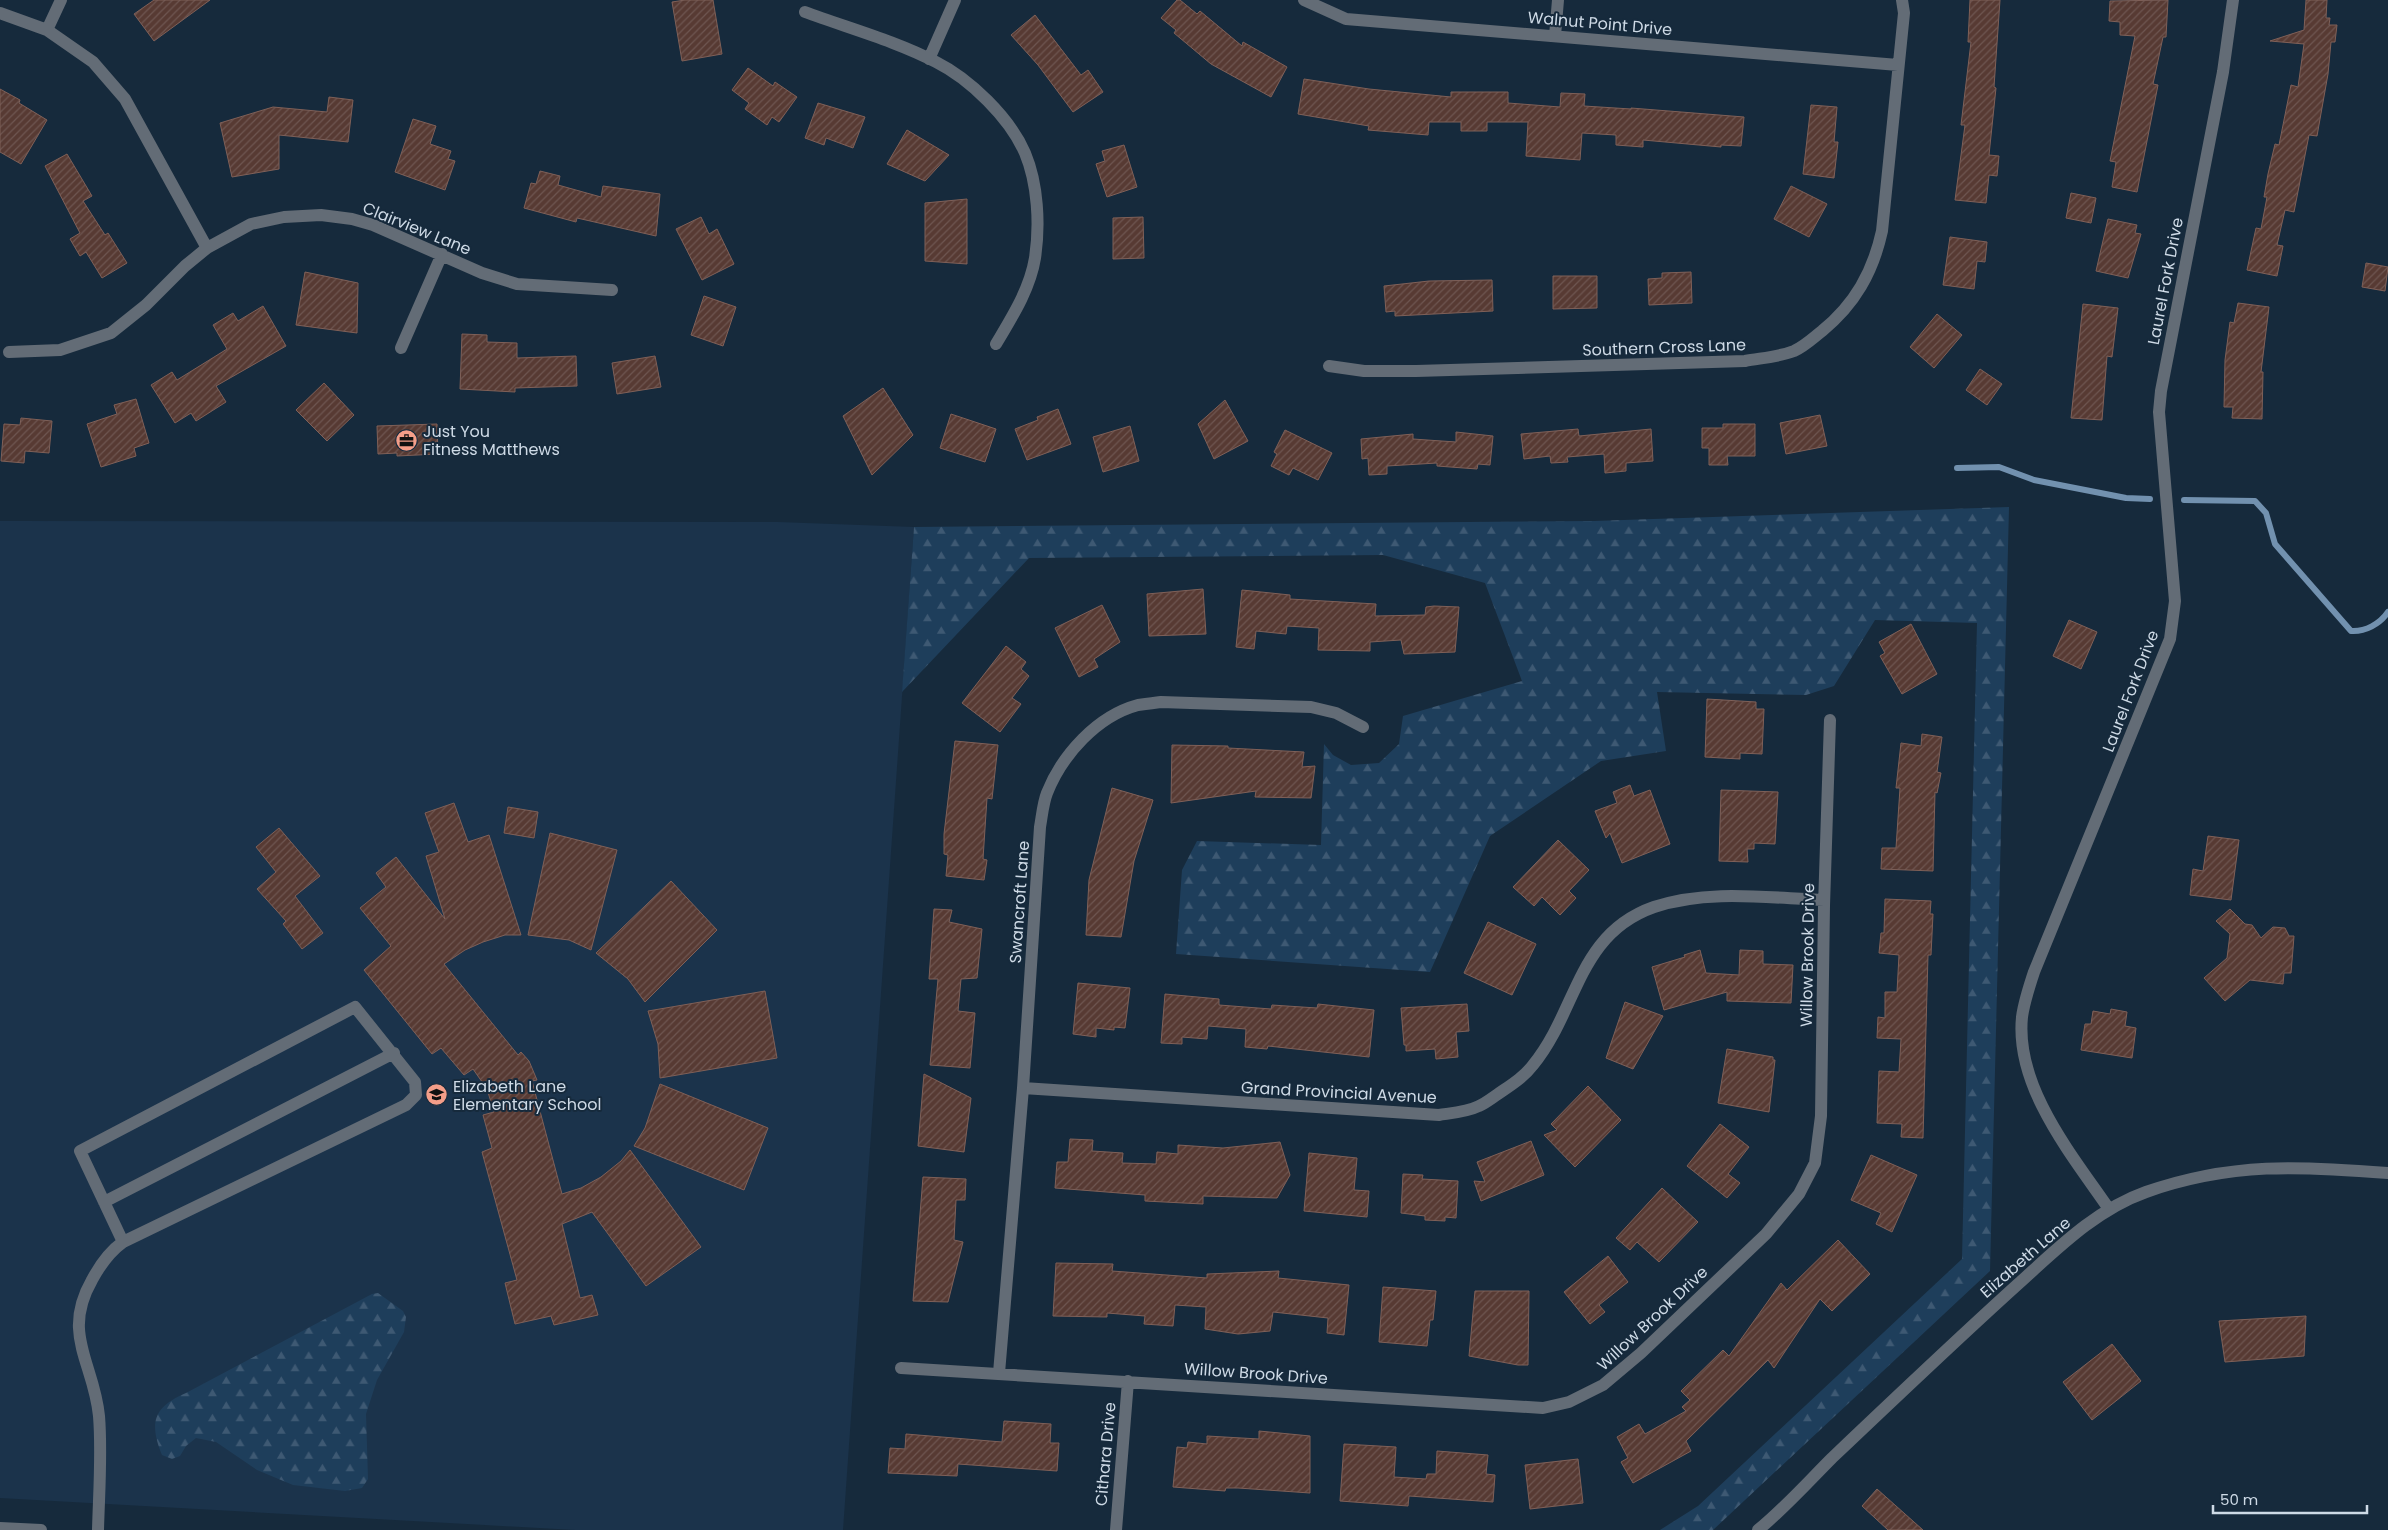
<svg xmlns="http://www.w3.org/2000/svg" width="2388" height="1530" font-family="Poppins,sans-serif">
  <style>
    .built { fill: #1b334b }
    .forest { fill: url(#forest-firs) }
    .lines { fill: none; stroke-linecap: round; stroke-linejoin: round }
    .stream { stroke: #7291af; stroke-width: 6 }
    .building { fill: url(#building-hatch); stroke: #7f6058 }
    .minor { stroke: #636c76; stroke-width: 12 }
    .labels { text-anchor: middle; stroke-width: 4; stroke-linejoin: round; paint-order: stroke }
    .street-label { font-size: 16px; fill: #cedae6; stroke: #162a3c }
    .poi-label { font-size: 16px; fill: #cedae6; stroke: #162a3c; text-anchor: start }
  </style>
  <defs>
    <pattern id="forest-firs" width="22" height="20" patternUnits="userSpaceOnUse" patternTransform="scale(1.25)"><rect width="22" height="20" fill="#1e3e5b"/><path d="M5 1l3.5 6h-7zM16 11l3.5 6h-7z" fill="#3e5973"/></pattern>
    <pattern id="building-hatch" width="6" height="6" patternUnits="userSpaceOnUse" patternTransform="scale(1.25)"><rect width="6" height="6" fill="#573a33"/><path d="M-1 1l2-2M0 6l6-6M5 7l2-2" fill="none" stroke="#6e5651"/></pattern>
  </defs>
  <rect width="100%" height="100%" fill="#162a3c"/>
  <path class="built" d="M0 521 778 522 914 527 843 1530H575L0 1498Z"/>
  <path class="forest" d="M2009 507 1990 1271 1713 1530H1660L1698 1506 1962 1259 1977 623 1875 620 1834 686 1806 695 1657 692 1666 751 1601 761 1490 836 1430 972 1176 954 1182 870 1197 841 1321 845 1324 744 1333 755 1351 765 1379 763 1399 744 1403 716 1522 681 1485 583 1383 555 1029 558 902 692 914 527 1594 521Z
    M378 1293 403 1311 406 1317 404 1332 377 1380 366 1414 368 1479 362 1488 345 1491 293 1485 257 1470 216 1442 196 1438 186 1446 180 1456 172 1459 162 1455C149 1423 153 1407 186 1393L372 1294Z"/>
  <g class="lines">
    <path class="stream" d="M1957 468 1999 467 2034 480 2126 498 2150 499
      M2184 500 2255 501 2266 513 2275 544 2351 631C2365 632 2380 624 2388 612"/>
  </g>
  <path class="building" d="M154 0H210L154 41 134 14Z
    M685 0H713L722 54 682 61 672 2Z
    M1177 0H1180L1197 14 1200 11 1242 46 1243 42 1287 67 1271 97 1211 64 1174 33 1176 30 1161 18Z
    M1970 0H2000L1994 87 1996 88 1989 155 1999 156 1997 176 1989 175 1986 203 1955 200 1965 125H1961L1971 42H1968Z
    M2168 0 2166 37H2163L2153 84 2158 85 2137 192 2112 187 2116 162 2110 161 2135 36 2120 35V22L2109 21 2110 1Z
    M2306 0H2327L2326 18H2330L2329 25H2337L2335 42H2331L2328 74 2317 136 2309 135 2294 212 2285 210 2277 245 2283 246 2277 276 2247 270 2256 228 2261 229 2267 197H2264L2268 174 2275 144 2279 145 2291 85 2298 87 2304 44 2270 41 2304 30Z
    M1035 15 1081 75 1088 70 1103 92 1073 112 1038 65 1011 35Z
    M748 68 773 86 775 82 797 97 779 122 772 117 767 125 745 109 749 103 732 90Z
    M1304 79 1369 89 1451 97V92H1508V103L1560 107 1561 93 1585 94 1584 106 1631 109V108L1744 117 1741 146 1721 145V147L1643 140V147L1616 145V135L1582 133 1580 160 1526 156 1528 122H1487V131H1461V122H1429L1428 135 1368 130 1369 126 1298 114Z
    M0 89 20 100 19 103 47 120 21 164 0 152Z
    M329 97 353 100 348 142 279 135V169L232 177 220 123 273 107 327 112Z
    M818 103 865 117 853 148 826 138 824 145 805 138Z
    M1811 105 1837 107 1834 142H1838L1834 178 1803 174Z
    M413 119 436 126 430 144 451 151 448 159 455 161 445 190 395 172Z
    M907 130 949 155 925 181 887 164Z
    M1124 145 1137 187 1107 197 1096 164 1105 161 1102 151Z
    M67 154 92 196 83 201 105 235 108 233 127 263 102 278 86 252 80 256 70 239 80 233 45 166Z
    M540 171 560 176 558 185 601 197 603 186 660 194 656 236 577 218 576 222 524 208 531 183 536 184Z
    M1791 186 1827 204 1809 237 1774 219Z
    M2071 193 2096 198 2091 223 2066 218Z
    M967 199V264L925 261V203Z
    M701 217 709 234 717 229 734 264 702 280 676 229Z
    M1143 217 1144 258 1113 259V218Z
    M2108 219 2137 225 2135 233 2141 234 2128 278 2096 271Z
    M1950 237 1987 242 1985 262 1977 261 1974 289 1943 285Z
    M2366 263 2388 267 2385 291 2362 287Z
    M305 272 358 283 357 333 296 325Z
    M1691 272 1692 303 1649 305 1648 279 1662 278V273Z
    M1553 276H1597V308L1553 309Z
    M1492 280 1493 311 1395 316V311L1386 312 1384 286 1429 281Z
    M704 296 736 307 723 346 691 335Z
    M2238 303 2269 307 2261 372H2263L2262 419 2232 418 2233 407H2224L2225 360 2230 322 2234 323Z
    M2083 304 2118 308 2112 357 2107 356 2102 420 2071 418Z
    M263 306 286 346 216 386 226 402 196 421 191 413 175 423 151 385 172 372 177 380 227 349 213 325 233 313 238 321Z
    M1937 314 1962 335 1934 368 1910 347Z
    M462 334 487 335V342L517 343V358L576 356 577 386 515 388V392L460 389Z
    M655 356 661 387 617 394 612 363Z
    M1980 369 2002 384 1987 405 1966 390Z
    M324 383 354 415 327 441 296 410Z
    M883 388 913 435 872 475 843 416Z
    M136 399 149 443 134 448 136 456 101 467 87 424 117 414 114 405Z
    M1225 400 1248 441 1214 459 1198 424Z
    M1058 409 1071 444 1027 460 1015 429 1038 420 1037 417Z
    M951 414 996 429 985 462 940 448Z
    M1820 415 1827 446 1786 454 1780 423Z
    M21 418 52 421 49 453 25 451 24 463 1 461 4 424 20 425Z
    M437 424 438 454 397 456V453L378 454 377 426Z
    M1723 424H1755V456H1727L1728 465H1709V448H1702V428H1723Z
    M1130 426 1139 461 1103 472 1093 437Z
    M1578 429 1579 436 1651 429 1653 461 1626 463V471L1605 473 1604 454 1567 457 1568 462 1551 463 1550 456 1524 459 1521 434Z
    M1285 430 1332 453 1318 480 1293 468 1289 475 1271 466 1277 454 1274 452Z
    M1456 432 1493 436 1490 465 1478 464 1477 469 1437 466V463L1387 466V474L1369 475 1368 458 1362 459 1361 439 1413 434V439L1456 442Z
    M1203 589 1206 634 1149 636 1147 594Z
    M1242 590 1290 595V599L1376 604 1375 616 1425 615 1426 607 1434 606 1459 607 1455 652 1404 654 1401 640 1370 642V651L1318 650 1319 628 1287 626 1286 634 1256 631 1254 649 1236 647Z
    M1102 605 1120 642 1094 659 1098 667 1079 677 1055 628Z
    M2069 620 2097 632 2081 669 2053 656Z
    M1911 624 1937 674 1902 694 1880 656 1885 653 1879 642Z
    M1006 646 1026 662 1021 669 1029 676 1012 698 1021 704 1000 732 962 703Z
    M1707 699 1756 702V709H1764L1762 754 1740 753V759L1705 757Z
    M1922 734 1942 737 1937 772 1941 773 1937 793 1935 792 1933 871 1881 869 1882 848H1896L1900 788H1896L1901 743 1921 746Z
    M955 741 998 745 992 799 987 798 983 859 987 860 984 880 946 876 948 855 944 854V834Z
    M1172 745 1228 746V748L1304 752 1302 767 1315 766 1311 798 1255 797 1256 791 1171 803Z
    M1630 785 1634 796 1650 790 1670 844 1622 863 1610 833 1606 838 1595 811 1617 803 1613 792Z
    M1112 788 1153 800 1134 861 1121 937 1086 935 1089 880Z
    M1721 790 1778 792 1775 844 1754 843V849H1747L1748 862 1719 861Z
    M454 803 468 842 489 835 521 935H505L483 942 465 950 444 964 518 1055 521 1052 529 1061 537 1080 532 1081 562 1194 581 1188 601 1177 621 1161 630 1150 701 1247 646 1286 592 1212 562 1224 580 1298 592 1295 598 1315 554 1325 551 1316 515 1324 505 1283 517 1280 482 1152 492 1148 483 1115 494 1112 487 1089 473 1069 464 1075 441 1048 432 1054 364 970 391 946 360 908 386 887 376 873 396 857 445 919 426 856 439 852 425 813Z
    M508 807 538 812 534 838 504 833Z
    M279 828 320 876 295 896 323 933 302 949 283 924 286 921 257 889 276 872 256 847Z
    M550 833 617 850 591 950 569 940 528 935Z
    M2208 836 2239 840 2231 900 2190 895 2193 869 2203 871Z
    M1558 840 1589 870 1569 891 1576 898 1560 915 1542 897 1534 906 1513 887Z
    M671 881 717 930 645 1002 628 979 596 953Z
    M1885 899 1931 901 1930 914H1933L1931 955H1928L1923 1138 1901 1137 1902 1124 1877 1123 1879 1071 1899 1072 1901 1039 1877 1038 1878 1017 1885 1018V992H1897L1899 955 1879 953 1881 933H1884Z
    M934 909 952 910 949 922 982 929 977 978 961 979 958 1011 975 1013 970 1068 930 1065 938 979H929Z
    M2230 909 2245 924 2252 925 2261 938 2273 927 2285 928 2289 936H2294L2293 949 2291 973H2284L2283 984 2250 980 2225 1001 2204 978 2227 958 2230 934 2216 921Z
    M1488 922 1536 944 1512 995 1464 973Z
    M1700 950 1706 973 1739 975 1740 950 1763 951V964L1793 965 1791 1003 1727 1001V992L1664 1010 1652 967 1685 957 1684 955Z
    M1078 983 1130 988 1125 1028 1114 1027V1030L1096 1028V1037L1073 1034Z
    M765 991 777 1058 660 1078 658 1044 648 1011Z
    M1165 994 1219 999V1005L1271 1009 1272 1005 1317 1008 1318 1004 1374 1010 1369 1057 1268 1046 1267 1049 1245 1047 1246 1029 1208 1026 1207 1039 1182 1037V1044L1161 1043Z
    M1625 1002 1663 1016 1633 1069 1606 1058Z
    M1467 1004 1469 1031 1456 1032 1458 1057 1436 1059 1435 1049 1406 1051V1045H1404L1401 1008Z
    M2111 1009 2127 1012 2125 1026 2136 1028 2132 1058 2081 1050 2085 1024H2091L2093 1011 2110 1014Z
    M1727 1049 1773 1057V1060H1775L1769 1112 1718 1103Z
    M924 1074 971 1098 964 1152 918 1146Z
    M660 1084 768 1128 744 1190 634 1146 645 1128Z
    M1588 1086 1621 1120 1575 1167 1544 1135 1557 1130 1551 1124Z
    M1720 1124 1749 1147 1728 1174 1740 1183 1727 1198 1687 1166Z
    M1070 1139 1093 1140 1092 1151 1123 1153 1122 1163 1156 1164 1157 1152 1178 1154V1145L1223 1148 1280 1142 1290 1175 1277 1198 1203 1196V1204L1145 1201V1195L1055 1188 1057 1162H1068Z
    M1531 1141 1544 1175 1481 1201 1474 1181 1485 1182 1477 1162Z
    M1309 1153 1357 1158 1354 1190 1369 1191 1367 1217 1304 1211Z
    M1871 1155 1917 1175 1892 1232 1876 1224 1881 1213 1851 1200Z
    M1403 1174 1423 1175 1422 1179 1458 1181 1456 1218 1445 1217V1221L1425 1220V1216L1401 1213Z
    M923 1177 966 1179 965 1200H956L954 1240 963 1242 948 1302 913 1301Z
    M1662 1188 1698 1222 1659 1262 1637 1242 1630 1250 1616 1238Z
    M1838 1240 1870 1274 1832 1311 1820 1299 1774 1368 1768 1360 1686 1441 1691 1451 1633 1483 1621 1462 1628 1458 1617 1437 1639 1424 1645 1434 1686 1411 1682 1407 1690 1400 1681 1391 1723 1350 1729 1356 1781 1283 1787 1290Z
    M1608 1256 1628 1282 1599 1305 1605 1312 1590 1324 1564 1292Z
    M1056 1263 1113 1264 1112 1271 1207 1278V1274L1279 1271 1278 1278 1349 1285 1344 1335 1327 1333 1328 1318 1273 1312 1270 1331 1238 1334 1205 1329 1206 1307 1175 1305 1173 1326 1144 1324 1145 1316 1107 1313V1317L1053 1316Z
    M1383 1287 1436 1291 1433 1320H1430L1427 1346 1379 1342Z
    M1475 1291H1529L1528 1365H1518L1469 1356Z
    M2306 1316 2304 1356 2225 1362 2219 1321Z
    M2112 1344 2141 1381 2092 1420 2063 1382Z
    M1004 1421 1051 1424 1050 1443H1059L1057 1471 958 1464 957 1476 888 1473 890 1448 905 1449 906 1434 1002 1442Z
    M1259 1431 1310 1436V1493L1238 1488H1226L1225 1491 1173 1487 1177 1447 1187 1448 1188 1442 1207 1444V1436L1259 1439Z
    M1344 1444 1396 1447 1394 1477 1426 1479 1427 1474H1436L1437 1451 1488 1455 1486 1474 1495 1475 1493 1502 1409 1496 1408 1506 1340 1501Z
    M1578 1459 1583 1503 1530 1509 1525 1465Z
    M1877 1489 1923 1530H1888L1862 1506Z"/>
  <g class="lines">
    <path class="minor" d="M1304 0 1346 19 1898 65
      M805 12C848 28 896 41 936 62 970 79 1010 118 1025 153 1038 184 1040 225 1035 258 1030 289 1012 317 996 344
      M0 13 47 30 93 62 125 99 207 248
      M47 30 61 0
      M1555 36 1558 0
      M929 59 955 0
      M401 348 442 254
      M9 352 60 350 111 333 146 305 185 266 207 248 251 224 284 217 321 215 352 219 373 225 482 273 517 284 612 290
      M1329 366 1364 371H1416L1745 361C1761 358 1779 357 1794 351 1805 346 1813 338 1822 331 1855 304 1873 272 1882 231L1904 13 1902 0
      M1023 1088 1439 1115C1452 1113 1467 1112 1479 1106 1486 1103 1492 1098 1498 1094 1511 1085 1524 1077 1533 1065 1578 1010 1577 934 1654 907 1708 889 1769 898 1824 900
      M104 1202 394 1053
      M2109 1209C2072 1155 2015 1087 2022 1017 2024 1002 2029 987 2034 972L2170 639 2175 601 2159 412 2161 391 2223 72 2233 0
      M901 1368 1543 1408 1569 1402 1603 1385 1641 1353 1766 1234 1799 1194 1815 1163 1821 1116 1824 906 1830 720
      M999 1373 1023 1088 1040 827C1042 816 1043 803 1047 793 1062 755 1097 716 1138 705 1146 704 1154 703 1161 702L1311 707 1336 713 1363 727
      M0 1528 41 1530
      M98 1530C99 1492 102 1453 99 1416 94 1363 61 1334 92 1280 100 1265 109 1252 123 1242L406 1105 416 1095 415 1082 355 1007 80 1151 123 1242
      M1116 1530 1128 1381
      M1758 1530C1785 1508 1808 1482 1832 1458 1893 1400 1954 1342 2017 1285 2056 1250 2095 1210 2146 1192 2231 1162 2301 1166 2388 1173"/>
  </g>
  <defs>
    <symbol id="office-disc" viewBox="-11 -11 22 22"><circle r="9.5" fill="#f49e89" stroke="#162a3c"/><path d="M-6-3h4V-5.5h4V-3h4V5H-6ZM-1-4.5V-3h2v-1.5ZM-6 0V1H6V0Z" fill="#111"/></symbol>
    <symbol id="school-disc" viewBox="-11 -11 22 22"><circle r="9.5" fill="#f49e89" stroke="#162a3c"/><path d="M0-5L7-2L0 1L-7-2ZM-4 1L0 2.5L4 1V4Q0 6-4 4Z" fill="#111"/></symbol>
  </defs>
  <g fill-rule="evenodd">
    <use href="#office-disc" x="394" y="428" width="25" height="25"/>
    <use href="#school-disc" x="424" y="1082" width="25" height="25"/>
  </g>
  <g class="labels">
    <g class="street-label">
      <text transform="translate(1600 23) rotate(5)" y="6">Walnut Point Drive</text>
      <text transform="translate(417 228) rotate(22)" y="6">Clairview Lane</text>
      <text transform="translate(2165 281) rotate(-79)" y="6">Laurel Fork Drive</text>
      <text transform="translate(1664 347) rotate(-2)" y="6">Southern Cross Lane</text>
      <text transform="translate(2130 691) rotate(-69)" y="6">Laurel Fork Drive</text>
      <text transform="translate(1019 902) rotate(-86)" y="6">Swancroft Lane</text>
      <text transform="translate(1807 955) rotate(-89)" y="6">Willow Brook Drive</text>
      <text transform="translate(1339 1092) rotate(3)" y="6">Grand Provincial Avenue</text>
      <text transform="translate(2025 1257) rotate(-41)" y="6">Elizabeth Lane</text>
      <text transform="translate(1652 1318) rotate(-43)" y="6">Willow Brook Drive</text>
      <text transform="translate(1256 1373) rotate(4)" y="6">Willow Brook Drive</text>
      <text transform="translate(1105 1454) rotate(-85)" y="6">Cithara Drive</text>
    </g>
    <g class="poi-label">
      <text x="423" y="437">Just You<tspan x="423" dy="18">Fitness Matthews</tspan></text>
      <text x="453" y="1092">Elizabeth Lane<tspan x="453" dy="18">Elementary School</tspan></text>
    </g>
  </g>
  <path d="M2213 1505v8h154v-8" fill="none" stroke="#cedae6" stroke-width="2.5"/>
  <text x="2220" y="1505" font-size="15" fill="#cedae6" stroke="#162a3c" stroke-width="4" paint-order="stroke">50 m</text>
</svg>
